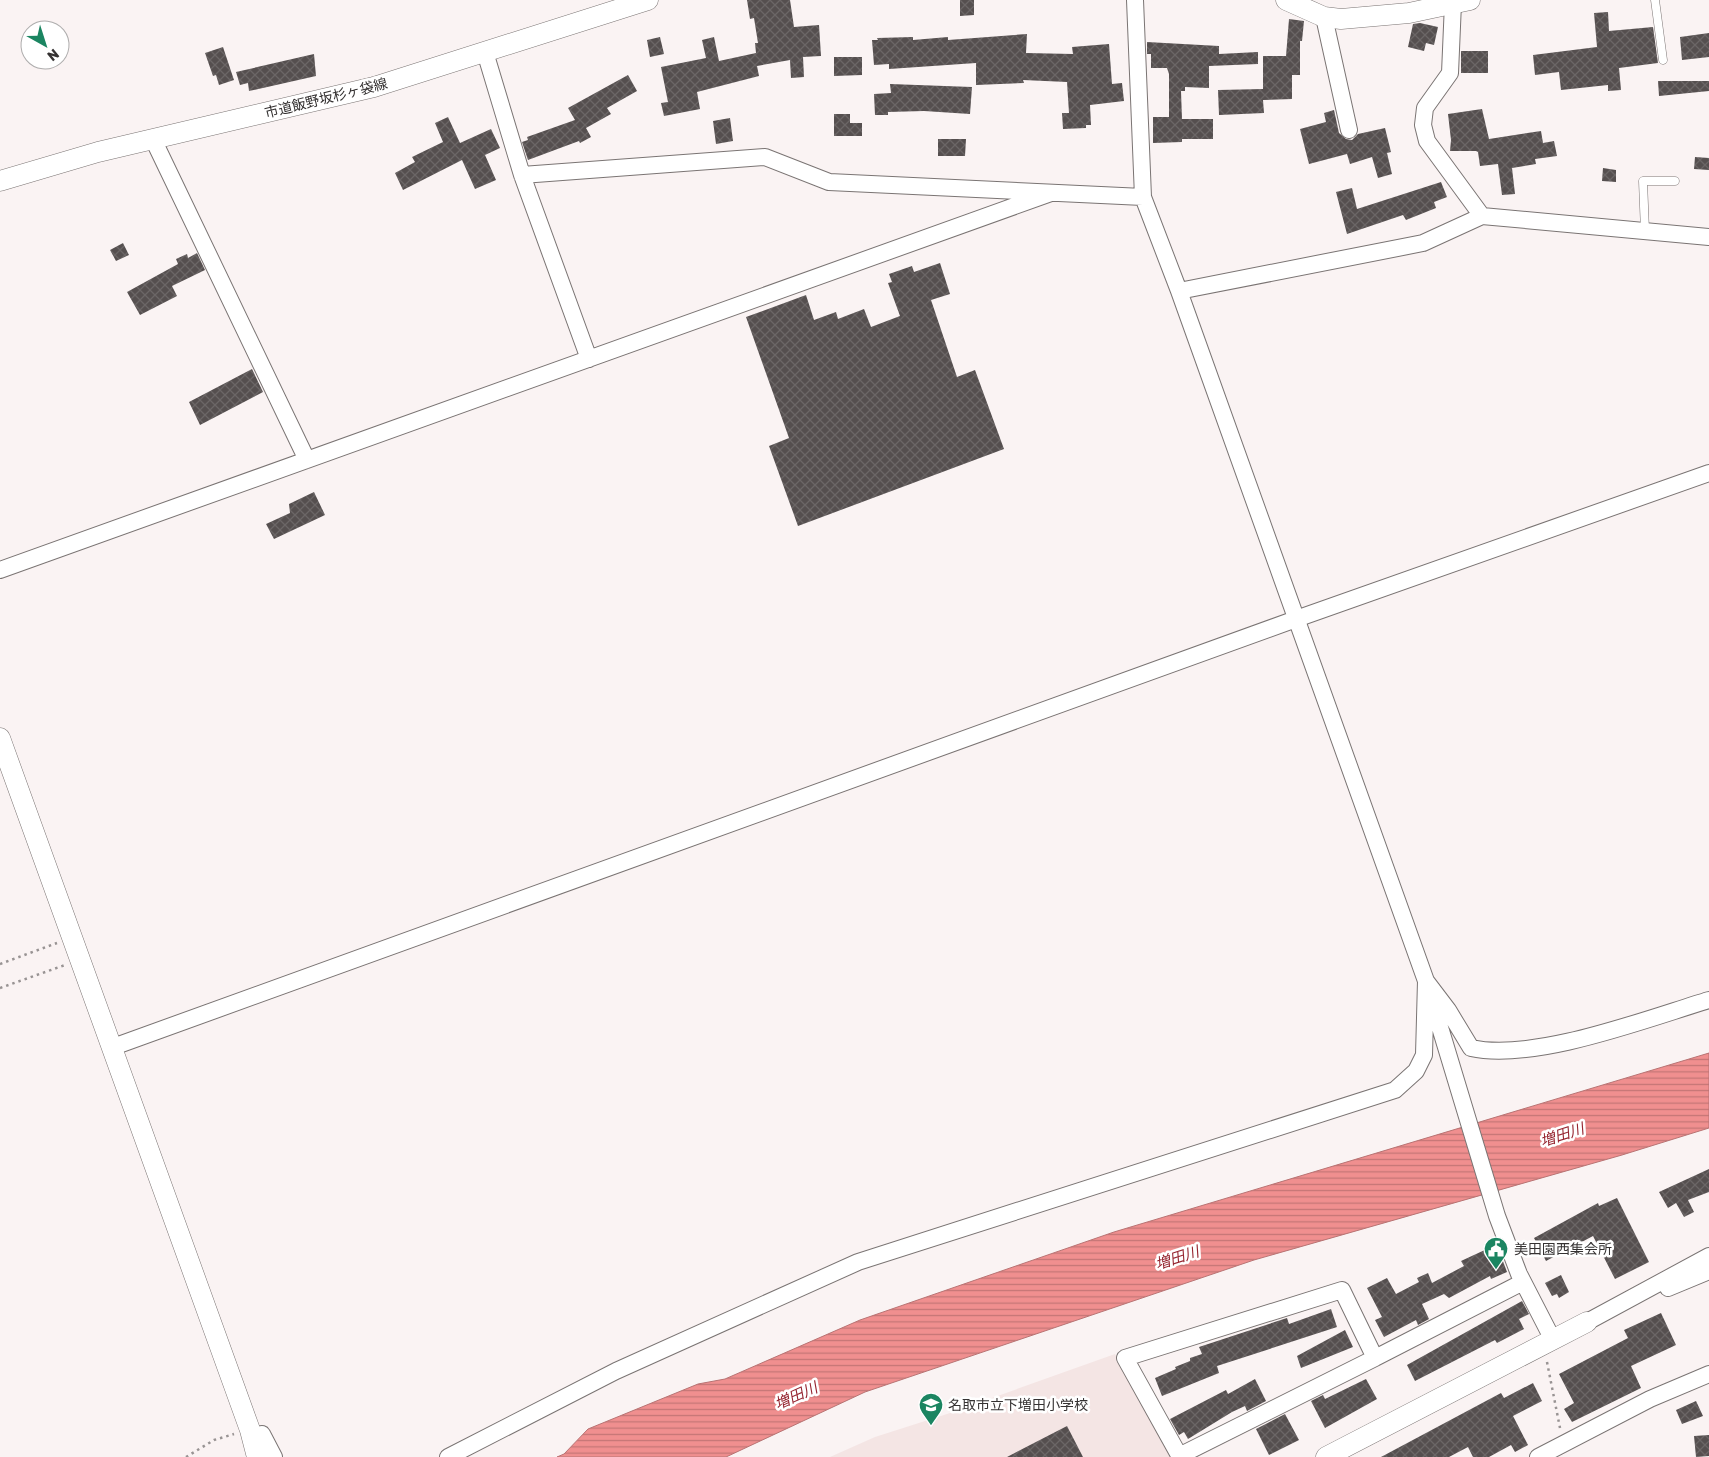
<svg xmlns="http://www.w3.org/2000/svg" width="1709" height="1457" font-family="Rubik,'Noto Sans JP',sans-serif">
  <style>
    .built { fill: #f4e5e4 }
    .water { fill: url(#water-rules); stroke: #b87373 }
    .building { fill: url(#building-cross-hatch) }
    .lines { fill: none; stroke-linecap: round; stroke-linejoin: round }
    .service-casing { stroke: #7a7473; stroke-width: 9 }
    .minor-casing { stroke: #7a7473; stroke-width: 18 }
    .tertiary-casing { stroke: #7a7473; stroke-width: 21 }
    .path { stroke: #989393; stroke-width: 2.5; stroke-dasharray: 2.5 4; stroke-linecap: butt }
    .service { stroke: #fff; stroke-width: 8 }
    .minor { stroke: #fff; stroke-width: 16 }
    .tertiary { stroke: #fff; stroke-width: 20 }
    .labels { text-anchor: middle; stroke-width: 5; stroke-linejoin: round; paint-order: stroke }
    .street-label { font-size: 14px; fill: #353232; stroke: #fff }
    .poi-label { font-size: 14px; fill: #353232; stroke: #fff; text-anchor: start }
    .water-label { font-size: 15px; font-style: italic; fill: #962530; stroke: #fff }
  </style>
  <defs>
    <pattern id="water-rules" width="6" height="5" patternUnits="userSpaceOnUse" patternTransform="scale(1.25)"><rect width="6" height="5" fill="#f08f8f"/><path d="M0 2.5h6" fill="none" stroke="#c37575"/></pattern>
    <pattern id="building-cross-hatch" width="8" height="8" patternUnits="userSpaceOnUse" patternTransform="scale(1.25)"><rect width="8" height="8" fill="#554f4f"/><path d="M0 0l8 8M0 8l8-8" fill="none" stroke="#6b6666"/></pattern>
  </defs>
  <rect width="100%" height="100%" fill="#faf3f3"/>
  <path class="built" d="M1115 1354 1170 1457H830L875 1437 947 1414Z"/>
  <path class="water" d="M1709 1053V1128L1622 1155 1254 1260 865 1392 726 1457H557L564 1454 588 1429 698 1384 725 1379 860 1320 1114 1232Z"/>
  <path class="building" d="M747 0H790L794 27 819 25 821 56 803 57 804 77 791 78 790 60 757 66 759 76 697 92 700 109 664 116 661 103 668 102 661 67 706 58 702 40 714 37 719 61 756 53 755 43H758L754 18 750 19Z
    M960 0H974V15L960 16Z
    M1608 12 1609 31 1653 27 1658 63 1619 68 1621 90 1608 91V85L1561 90 1559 72 1535 75 1533 55 1597 47 1594 13Z
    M1289 19 1304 21 1302 41H1300V75H1292V99L1263 100 1264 113 1219 115 1218 90 1263 89V91V56H1286Z
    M1420 23 1438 27 1434 45 1426 43 1424 51 1408 47 1413 24Z
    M1709 33V57L1682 60 1680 37Z
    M1027 34 1026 53 1073 54 1072 47 1109 44 1112 84 1122 83 1124 101 1090 105 1091 125H1086V128L1063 129 1062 113H1069L1067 82 1023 80 1024 83 976 85V63L889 69V64L874 65 872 40H878L877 38 913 37V40L948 37V40Z
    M660 37 664 54 650 57 647 40Z
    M1147 42 1219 46V54L1258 52V64L1209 66V88L1185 87V91H1181L1182 119H1213V139H1182V142L1153 143V117H1169V74L1167 68H1151V54H1147Z
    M223 47 234 80 219 85 216 75 213 76 205 53Z
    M1461 51H1488V73H1461Z
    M314 54 316 76 249 91 248 83 240 85 236 72Z
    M834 57H862V75L834 76Z
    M628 75 637 91 607 108 611 114 586 128 591 137 580 143 579 141 528 160 522 142 528 140 527 137 575 120 568 108Z
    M1658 81H1709V91L1659 96Z
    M890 84 972 87 970 114 924 111 888 112V115H875L874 94 891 93Z
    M1482 109 1489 139 1541 131 1543 143 1554 141 1557 156 1535 159 1536 164 1512 168 1515 194 1502 195 1498 164 1480 166 1478 152 1476 151H1450L1451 140 1448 114Z
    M1334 110 1339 133 1346 139 1352 140 1358 134 1385 128 1391 152 1387 153 1392 174 1378 178 1372 157 1350 164 1347 154 1309 164 1300 129 1326 122 1324 113Z
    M834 114H850V123H862V136H834Z
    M448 117 460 143 491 129 500 148 485 155 496 180 475 189 462 160 403 190 395 173 415 162 412 157 443 142 435 123Z
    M730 118 733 141 716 144 713 121Z
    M938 139H966L965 156H938Z
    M1695 157 1709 158V170L1694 169Z
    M1603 168 1616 170V182L1602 181Z
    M1441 182 1447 197 1434 202 1436 208 1406 220 1403 215 1347 234 1336 192 1352 188 1357 209Z
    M123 243 129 255 116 261 110 250Z
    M197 253 205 270 172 286 177 296 140 315 127 292 178 264 176 259 187 254 188 258Z
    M940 263 950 294 931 300 957 377 975 370 1004 449 798 526 769 446 789 438 746 317 806 295 814 320 836 312 838 319 864 309 871 327 900 316 888 283 892 282 889 274 912 266 914 272Z
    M252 369 263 392 200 425 189 402Z
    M314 492 325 515 274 539 266 524 290 513 289 504Z
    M1709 1169V1192L1688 1200 1694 1212 1684 1217 1676 1203 1668 1208 1659 1192Z
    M1617 1198 1649 1262 1615 1279 1593 1236 1546 1261 1534 1238 1598 1203 1599 1206Z
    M1489 1248 1491 1251 1498 1248 1507 1272 1491 1279 1490 1276 1449 1298 1444 1294 1422 1304 1429 1319 1418 1325 1416 1320 1384 1337 1375 1320 1382 1317 1367 1288 1387 1278 1396 1294 1419 1282 1417 1278 1428 1273 1432 1283 1464 1266 1461 1261Z
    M1561 1275 1569 1292 1559 1298 1557 1294 1552 1296 1545 1283Z
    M1522 1301 1529 1314 1519 1319 1524 1329 1497 1343 1495 1340 1415 1381 1407 1365Z
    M1331 1309 1337 1327 1217 1366 1219 1373 1162 1396 1155 1378 1176 1369 1175 1367 1190 1361V1358L1202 1354 1199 1347 1287 1318 1289 1324Z
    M1661 1313 1676 1345 1631 1366 1641 1388 1572 1422 1564 1409 1574 1403 1559 1374 1628 1338 1624 1330Z
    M1345 1330 1353 1347 1301 1368 1297 1356Z
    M1255 1379 1266 1401 1247 1411 1245 1406 1232 1412 1188 1439 1184 1432 1179 1435 1170 1419 1226 1390 1228 1394Z
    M1366 1379 1377 1399 1325 1428 1311 1401 1323 1395 1325 1399Z
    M1533 1383 1542 1401 1513 1416 1528 1445 1515 1452 1511 1445 1489 1457H1473L1468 1447 1449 1457H1381L1501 1393 1504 1398Z
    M1696 1401 1703 1416 1682 1424 1676 1410Z
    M1285 1414 1299 1440 1269 1455 1256 1429Z
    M1067 1426 1083 1457H1007Z
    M1709 1435V1456L1696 1457 1694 1436Z"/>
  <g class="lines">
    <defs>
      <path id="service" d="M1655 0 1663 60
        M1645 231 1643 181H1675"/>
      <path id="minor" d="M1135 0 1143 197 1179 291 1426 981 1497 1216 1519 1274 1553 1340
        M1453 3 1450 73 1425 108 1423 125 1427 141 1482 216
        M1324 17 1349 130
        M485 52 522 175 589 359
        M153 139 307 460
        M522 175 765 157 829 182 1143 197
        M1179 291 1423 243 1482 216 1709 237
        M0 570 1051 193
        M113 1047 1296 619 1709 473
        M1668 1288 1709 1271
        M1587 1322 1709 1256
        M253 1439 262 1434 274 1457
        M1179 1456 1375 1358
        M448 1457 616 1371 858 1262 1395 1090 1416 1071 1424 1055 1426 981 1448 1010 1471 1048C1534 1062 1646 1019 1709 1000
        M1180 1457 1125 1358 1342 1290 1375 1358 1523 1282
        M1538 1457 1650 1399 1709 1374"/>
      <path id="tertiary" d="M1286 0 1324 17 1341 19 1409 13 1470 0
        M0 181 98 152 374 87 648 0
        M0 738 250 1430 257 1457
        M1326 1457 1587 1322"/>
    </defs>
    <use href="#service" class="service-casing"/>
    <use href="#minor" class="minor-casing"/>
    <use href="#tertiary" class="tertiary-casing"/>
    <path class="path" d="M0 964 57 943
      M0 988 65 965
      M1547 1362 1560 1428
      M186 1457 214 1440 234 1434"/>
    <use href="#service" class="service"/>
    <use href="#minor" class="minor"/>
    <use href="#tertiary" class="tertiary"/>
  </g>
  <defs>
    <symbol id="civic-pin" viewBox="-11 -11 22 30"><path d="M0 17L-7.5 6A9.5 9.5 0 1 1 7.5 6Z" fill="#1b8561" stroke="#fff"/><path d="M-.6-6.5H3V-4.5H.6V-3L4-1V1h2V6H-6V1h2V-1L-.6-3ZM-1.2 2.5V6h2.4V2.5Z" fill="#fff"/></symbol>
    <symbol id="school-pin" viewBox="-11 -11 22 30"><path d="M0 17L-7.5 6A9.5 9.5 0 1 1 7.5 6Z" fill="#1b8561" stroke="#fff"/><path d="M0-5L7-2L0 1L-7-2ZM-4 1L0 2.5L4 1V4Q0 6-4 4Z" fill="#fff"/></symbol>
  </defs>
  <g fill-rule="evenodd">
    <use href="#civic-pin" x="1482" y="1235" width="28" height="38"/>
    <use href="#school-pin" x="917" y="1391" width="28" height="38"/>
  </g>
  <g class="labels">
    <g class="street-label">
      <text transform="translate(326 98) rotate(-14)" y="5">市道飯野坂杉ヶ袋線</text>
    </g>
    <g class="poi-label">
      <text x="1514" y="1254">美田園西集会所</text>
      <text x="948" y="1410">名取市立下増田小学校</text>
    </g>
    <g class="water-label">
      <text transform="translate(1562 1135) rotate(-18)" y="5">増田川</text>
      <text transform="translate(1177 1258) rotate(-18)" y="5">増田川</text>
      <text transform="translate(796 1396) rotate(-24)" y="5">増田川</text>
    </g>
  </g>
  <g transform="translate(45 45) rotate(141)"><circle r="24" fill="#ffffff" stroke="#aeadad"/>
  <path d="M0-4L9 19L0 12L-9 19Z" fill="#1b8561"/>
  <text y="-8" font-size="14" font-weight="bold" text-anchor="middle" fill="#353232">N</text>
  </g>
</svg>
